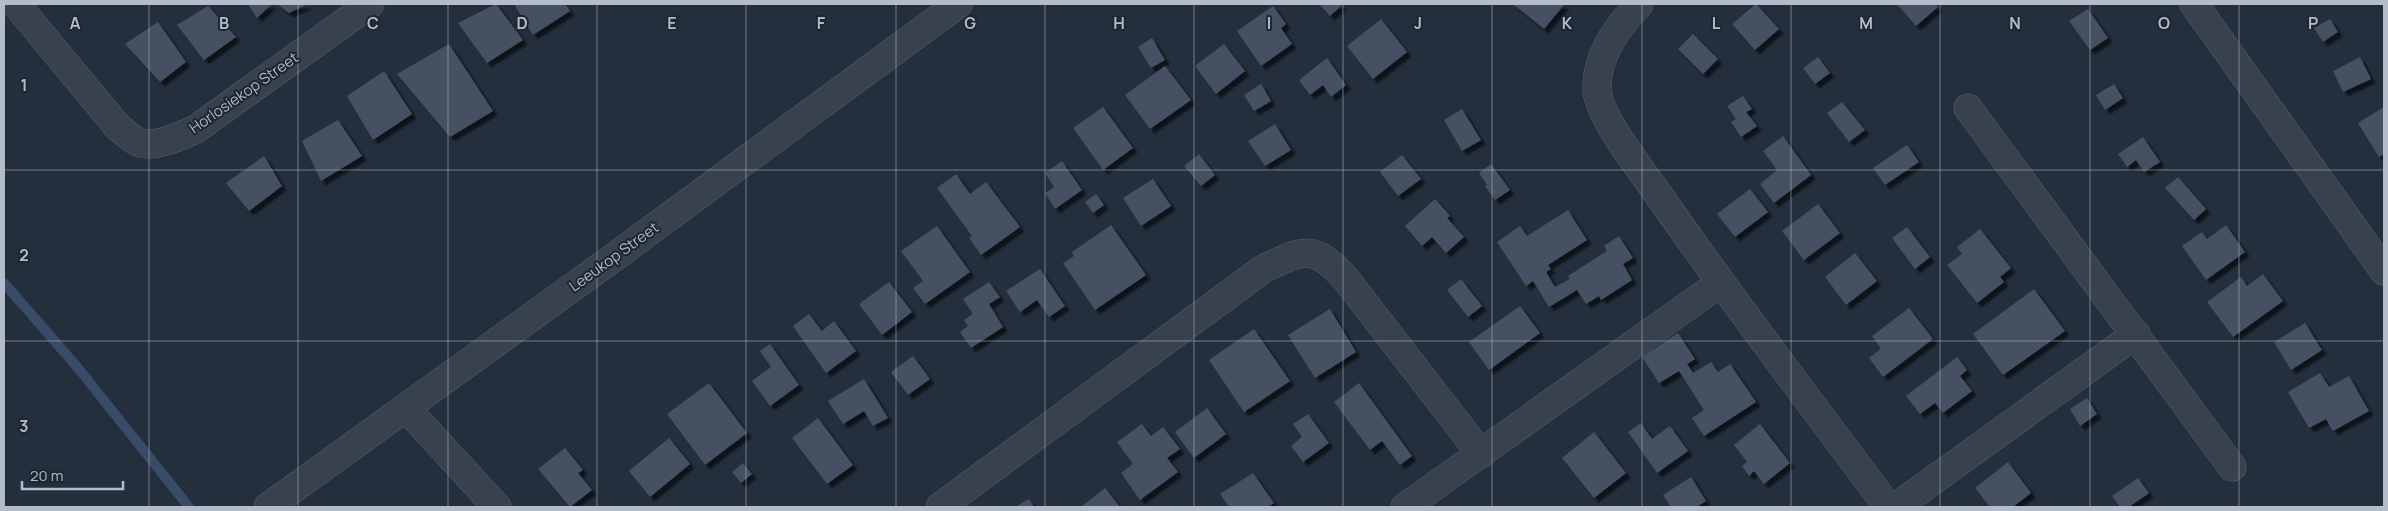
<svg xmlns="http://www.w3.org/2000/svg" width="2388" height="511" font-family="Manrope,sans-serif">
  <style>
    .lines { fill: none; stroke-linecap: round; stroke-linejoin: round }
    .stream { stroke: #394c67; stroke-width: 10 }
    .building { fill: #455162; filter: url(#shadow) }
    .minor-casing { stroke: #565f6c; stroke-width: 29 }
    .minor { stroke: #38414e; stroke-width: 28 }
    .grid { fill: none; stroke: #b4bcc9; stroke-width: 1; stroke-opacity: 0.55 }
    .labels { text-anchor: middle; stroke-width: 4; stroke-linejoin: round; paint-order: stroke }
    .street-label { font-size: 15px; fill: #b4bcc9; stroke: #1d2633 }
    .grid-label { font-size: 16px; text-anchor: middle; font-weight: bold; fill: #b4bcc9; stroke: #1d2633; stroke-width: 4; stroke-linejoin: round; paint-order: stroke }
  </style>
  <defs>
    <filter id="shadow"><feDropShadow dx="4.5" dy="4.5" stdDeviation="1" flood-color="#0009"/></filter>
  </defs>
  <rect width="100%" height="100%" fill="#242f3e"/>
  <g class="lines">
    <path class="stream" d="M4 283 78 368 189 507"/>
  </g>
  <path class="building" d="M248 4H272L257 18Z
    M277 4H308L289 13Z
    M496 4 523 40 487 63 458 23Z
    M514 4H565L570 11 533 35Z
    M1319 4H1343L1330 16Z
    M1513 4H1562L1564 5 1544 29Z
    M1756 4 1779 29 1755 50 1732 24Z
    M1897 4H1935L1938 7 1916 26Z
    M208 6 236 37 204 60 177 25Z
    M1273 6 1286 24 1281 28 1292 44 1261 66 1237 31Z
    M2088 9 2108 38 2090 50 2069 21Z
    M1381 19 1407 52 1373 79 1347 46Z
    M2330 19 2338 32 2323 42 2314 28Z
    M158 22 186 62 160 82 125 44Z
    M1693 34 1718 59 1703 74 1678 49Z
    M1152 38 1165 60 1151 68 1138 47Z
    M449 44 493 111 450 137 397 74Z
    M1224 44 1245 71 1216 94 1195 66Z
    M1818 57 1830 73 1815 84 1803 68Z
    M2360 57 2371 79 2343 92 2333 71Z
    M1327 58 1346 85 1331 97 1323 85 1310 95 1299 80Z
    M1165 66 1191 100 1150 129 1125 95Z
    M384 71 412 114 373 140 347 96Z
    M1261 84 1271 101 1254 111 1244 95Z
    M2114 84 2123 98 2105 110 2096 95Z
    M1743 96 1752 109 1746 112 1757 126 1741 137 1731 122 1736 119 1727 106Z
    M1842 102 1865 130 1849 142 1827 113Z
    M1103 107 1133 148 1103 170 1073 128Z
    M2384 107V154L2379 157 2358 123Z
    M1462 109 1481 140 1462 151 1444 120Z
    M338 120 362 156 321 181 302 141Z
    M1275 124 1291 150 1265 166 1248 141Z
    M1783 136 1811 175 1774 203 1760 184 1777 170 1763 151Z
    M2143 137 2160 162 2144 172 2136 160 2127 167 2118 154Z
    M1907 145 1919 162 1885 185 1873 168Z
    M1199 154 1215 175 1201 186 1184 166Z
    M1402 155 1421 179 1398 196 1380 172Z
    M264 156 282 186 249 211 226 183Z
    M1062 161 1082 190 1055 209 1045 193 1054 187 1045 173Z
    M1491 164 1510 190 1495 200 1485 186 1487 185 1479 173Z
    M956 174 970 194 986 182 1020 227 981 255 969 238 972 236 937 188Z
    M2178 177 2206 209 2194 220 2165 188Z
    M1153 179 1171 206 1141 226 1123 198Z
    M1750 189 1768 212 1735 237 1717 214Z
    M1096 194 1104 205 1093 213 1085 202Z
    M1435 199 1450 216 1447 218 1464 237 1446 253 1432 237 1422 246 1405 226Z
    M1818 204 1840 233 1804 260 1782 231Z
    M1568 210 1587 240 1548 265 1551 269 1546 272 1555 287 1570 279 1568 276 1607 251 1604 246 1619 236 1633 258 1623 264 1632 280 1601 300 1599 296 1586 304 1577 290 1549 307 1533 281 1526 286 1497 242 1520 226 1527 236Z
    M1111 225 1146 275 1095 310 1063 263 1074 256 1072 252Z
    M2226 225 2245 252 2206 280 2182 246 2202 232 2207 239Z
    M937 226 970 272 925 304 913 288 923 281 901 251Z
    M1907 227 1930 257 1915 269 1892 238Z
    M1980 229 2011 268 2000 277 2004 282 1977 303 1947 265 1962 254 1957 247Z
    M1855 253 1877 281 1846 305 1825 277Z
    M1040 269 1065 306 1049 317 1037 300 1020 312 1006 291Z
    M2263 274 2283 301 2233 337 2207 302 2241 277 2247 286Z
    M1461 279 1482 306 1468 317 1447 290Z
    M889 282 912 312 882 335 859 304Z
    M989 282 1000 297 989 304 1003 327 971 348 960 332 968 326 964 320 973 314 963 299Z
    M2034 289 2065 331 2003 375 1973 334Z
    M1520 306 1540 333 1489 370 1469 342Z
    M1909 308 1933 339 1883 377 1869 358 1881 349 1872 336Z
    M1330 309 1356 352 1315 378 1288 335Z
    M809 314 822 331 834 321 856 351 826 373 793 326Z
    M2305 323 2322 350 2291 370 2274 342Z
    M1254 329 1290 381 1244 412 1209 360Z
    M1678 333 1695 359 1687 364 1693 373 1711 362 1718 372 1730 364 1756 402 1704 436 1692 418 1704 410 1679 371 1659 383 1642 357Z
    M770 344 799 385 770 406 752 381 771 367 760 351Z
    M913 356 930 379 908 395 891 372Z
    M1957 357 1967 370 1960 376 1972 391 1943 413 1935 403 1920 414 1906 396Z
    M2320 373 2329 387 2349 376 2369 411 2333 431 2326 419 2309 428 2288 392Z
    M864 379 888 418 873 426 864 411 843 424 828 401Z
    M709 383 747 433 705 465 667 414Z
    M1359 383 1412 456 1400 465 1382 441 1370 450 1334 402Z
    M2087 398 2097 414 2080 426 2070 409Z
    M1207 408 1226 434 1194 458 1175 432Z
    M1308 414 1329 443 1303 462 1291 446 1302 437 1293 424Z
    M818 418 853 465 827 484 792 438Z
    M1641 423 1652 439 1670 426 1688 451 1657 473 1628 432Z
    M1142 424 1151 436 1163 427 1180 449 1167 458 1178 472 1140 500 1121 473 1133 464 1117 442Z
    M1760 424 1790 463 1764 484 1754 471 1749 476 1742 466 1747 462 1734 445Z
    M1594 432 1626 473 1594 498 1562 458Z
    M669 438 690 464 650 497 629 471Z
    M565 448 583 470 578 473 592 490 570 507 538 469Z
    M2008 462 2031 493 2013 507H1990L1975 488Z
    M743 463 752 474 741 483 732 472Z
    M1253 473 1274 503 1268 507H1229L1220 494Z
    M1691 477 1706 501 1697 507H1671L1663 495Z
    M2138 478 2149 493 2129 507H2120L2112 496Z
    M1105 488 1120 507H1083L1082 506Z
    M1029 499 1034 507H1015Z"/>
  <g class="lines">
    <defs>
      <path id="minor" d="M16 4 117 126C123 131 129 137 136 141 151 150 181 136 196 129L370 4
        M1639 4C1617 28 1596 55 1597 90 1599 118 1643 172 1660 197 1733 302 1812 404 1888 507
        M2194 4 2384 271
        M1968 108 2232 467
        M406 408 497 507
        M268 507 613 258 958 4
        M940 507 1263 269C1303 250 1313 243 1345 278L1481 454
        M1405 507 1720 283
        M1896 507 2136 334"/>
    </defs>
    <use href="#minor" class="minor-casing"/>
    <use href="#minor" class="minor"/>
  </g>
  <path class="grid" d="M149 4V507M298 4V507M448 4V507M597 4V507M746 4V507M896 4V507M1045 4V507M1194 4V507M1343 4V507M1492 4V507M1642 4V507M1791 4V507M1940 4V507M2090 4V507M2239 4V507M4 170H2384M4 341H2384"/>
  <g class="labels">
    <g class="street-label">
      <text transform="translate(244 93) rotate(-35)" y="5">Horlosiekop Street</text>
      <text transform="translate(614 257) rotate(-36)" y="5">Leeukop Street</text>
    </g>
  </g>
  <g class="grid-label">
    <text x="75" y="29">A</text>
    <text x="224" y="29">B</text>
    <text x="373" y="29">C</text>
    <text x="522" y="29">D</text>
    <text x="672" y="29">E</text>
    <text x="821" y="29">F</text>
    <text x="970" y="29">G</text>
    <text x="1119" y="29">H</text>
    <text x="1269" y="29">I</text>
    <text x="1418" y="29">J</text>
    <text x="1567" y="29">K</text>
    <text x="1716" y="29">L</text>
    <text x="1866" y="29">M</text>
    <text x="2015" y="29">N</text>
    <text x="2164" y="29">O</text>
    <text x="2313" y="29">P</text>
    <text x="24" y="91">1</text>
    <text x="24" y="261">2</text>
    <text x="24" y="432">3</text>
  </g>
  <rect width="2388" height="511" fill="none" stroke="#b4bcc9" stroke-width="10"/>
  <path d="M22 481v8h101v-8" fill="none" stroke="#b4bcc9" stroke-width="2.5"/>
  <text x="30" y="481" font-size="15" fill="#b4bcc9" stroke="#1d2633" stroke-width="4" paint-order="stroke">20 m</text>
</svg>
